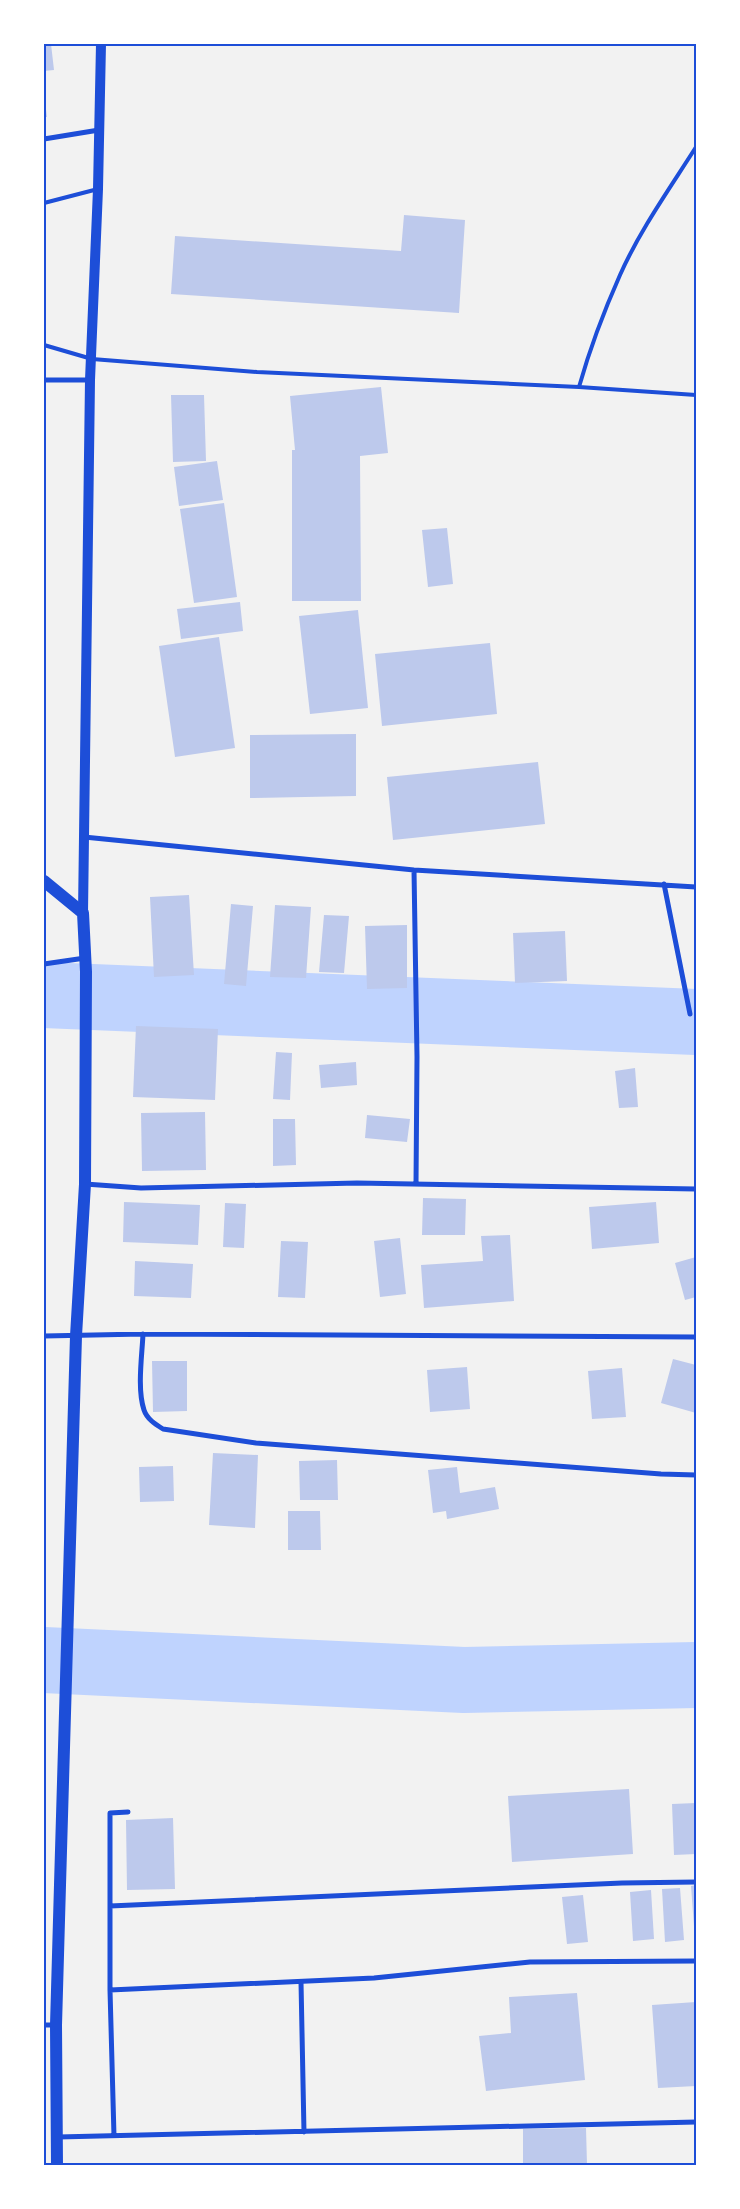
<svg xmlns="http://www.w3.org/2000/svg" width="740" height="2209" font-family="Rubik,sans-serif">
  <style>
    .lines { fill: none; stroke-linecap: round; stroke-linejoin: round }
    .river { stroke: #bfd3fe; stroke-width: 66 }
    .building { fill: #bdc9ec }
    .service { stroke: #1d4ed8; stroke-width: 4 }
    .minor { stroke: #1d4ed8; stroke-width: 5 }
    .secondary { stroke: #1d4ed8; stroke-width: 10 }
    .primary { stroke: #1d4ed8; stroke-width: 12 }
    .neatline { fill: none; stroke: #1d4ed8; stroke-width: 2 }
  </style>
  <rect width="100%" height="100%" fill="#f2f2f2"/>
  <g class="lines">
    <path class="river" d="M44 995 696 1022
      M44 1660 464 1680 696 1675"/>
  </g>
  <path class="building" d="M44 44H51L54 70 44 71Z
    M44 102H45L47 117H44Z
    M404 215 465 220 459 313 171 294 175 236 401 251Z
    M381 387 388 453 360 456 361 601H292V450H295L290 396Z
    M171 395H204L206 461 173 462Z
    M217 461 223 500 179 506 174 467Z
    M224 503 237 597 194 603 180 509Z
    M447 528 453 584 428 587 422 530Z
    M240 602 243 631 181 639 177 609Z
    M358 610 368 708 310 714 299 616Z
    M219 637 235 748 175 757 159 646Z
    M490 643 497 714 382 726 375 654Z
    M356 734V796L250 798V735Z
    M538 762 545 824 393 840 387 777Z
    M189 895 194 975 154 977 150 897Z
    M231 904 253 906 246 986 224 984Z
    M275 905 311 907 306 978 270 977Z
    M324 915 349 916 344 973 319 972Z
    M407 925V988L367 989 365 926Z
    M565 931 567 981 515 983 513 933Z
    M136 1026 218 1029 215 1100 133 1097Z
    M276 1052 292 1053 290 1100 273 1099Z
    M356 1062 357 1085 321 1088 319 1065Z
    M635 1068 638 1107 619 1108 615 1071Z
    M205 1112 206 1170 142 1171 141 1113Z
    M367 1115 410 1119 407 1142 365 1138Z
    M273 1119H295L296 1165 273 1166Z
    M423 1198 466 1199 465 1235H422Z
    M124 1202 200 1205 198 1245 123 1242Z
    M656 1202 659 1243 592 1249 589 1207Z
    M225 1203 246 1204 244 1248 223 1247Z
    M510 1235 514 1301 424 1308 421 1265 483 1261 481 1236Z
    M400 1238 406 1294 380 1297 374 1241Z
    M281 1241 308 1242 305 1298 278 1297Z
    M696 1257V1297L685 1300 675 1263Z
    M135 1261 193 1264 191 1298 134 1296Z
    M673 1359 696 1365V1413L661 1403Z
    M152 1361H187V1411L153 1412Z
    M467 1367 470 1409 430 1412 427 1370Z
    M622 1368 626 1417 592 1419 588 1371Z
    M213 1453 258 1455 255 1528 209 1525Z
    M337 1460 338 1500H300L299 1461Z
    M173 1466 174 1501 140 1502 139 1467Z
    M457 1467 460 1493 495 1487 499 1509 447 1519 446 1511 433 1513 428 1470Z
    M288 1511H320L321 1550H288Z
    M629 1789 633 1854 512 1862 508 1796Z
    M696 1803V1854L674 1855 672 1804Z
    M173 1818 175 1889 127 1890 126 1820Z
    M696 1885V1940H695L691 1886Z
    M680 1888 684 1940 665 1942 662 1889Z
    M651 1890 654 1939 633 1941 630 1892Z
    M583 1895 588 1942 567 1944 562 1897Z
    M577 1993 585 2080 486 2091 479 2036 511 2033 509 1997Z
    M696 2002V2086L658 2088 652 2005Z
    M586 2128 587 2165H523V2129Z"/>
  <g class="lines">
    <path class="service" d="M44 203 98 189
      M44 345 92 359 257 372 579 387 696 395
      M579 387C590 348 604 311 620 275 640 230 670 188 696 147"/>
    <path class="minor" d="M44 139 99 130
      M44 380H90
      M84 837 414 870 696 887
      M414 870 417 1057 416 1184
      M664 884 690 1014
      M44 964 85 958
      M85 1184 141 1188 357 1183 696 1189
      M143 1334C142 1356 137 1389 144 1410 147 1419 155 1424 163 1429L256 1443 661 1474 696 1475
      M44 1336 143 1334 696 1337
      M110 1906 622 1883 696 1882
      M301 1982 304 2132
      M110 1990 374 1978 530 1962 696 1961
      M44 2025H56
      M114 2136 110 1990V1813L128 1812
      M58 2137 696 2122"/>
    <path class="secondary" d="M83 913 90 380 98 189 101 44"/>
    <path class="primary" d="M44 881 83 913 86 972 85 1184 76 1336 60 1885 56 2025 57 2165"/>
  </g>
  <rect width="740" height="2209" fill="none" stroke="#ffffff" stroke-width="90"/>
  <rect x="45" y="45" width="650" height="2119" class="neatline"/>
</svg>
